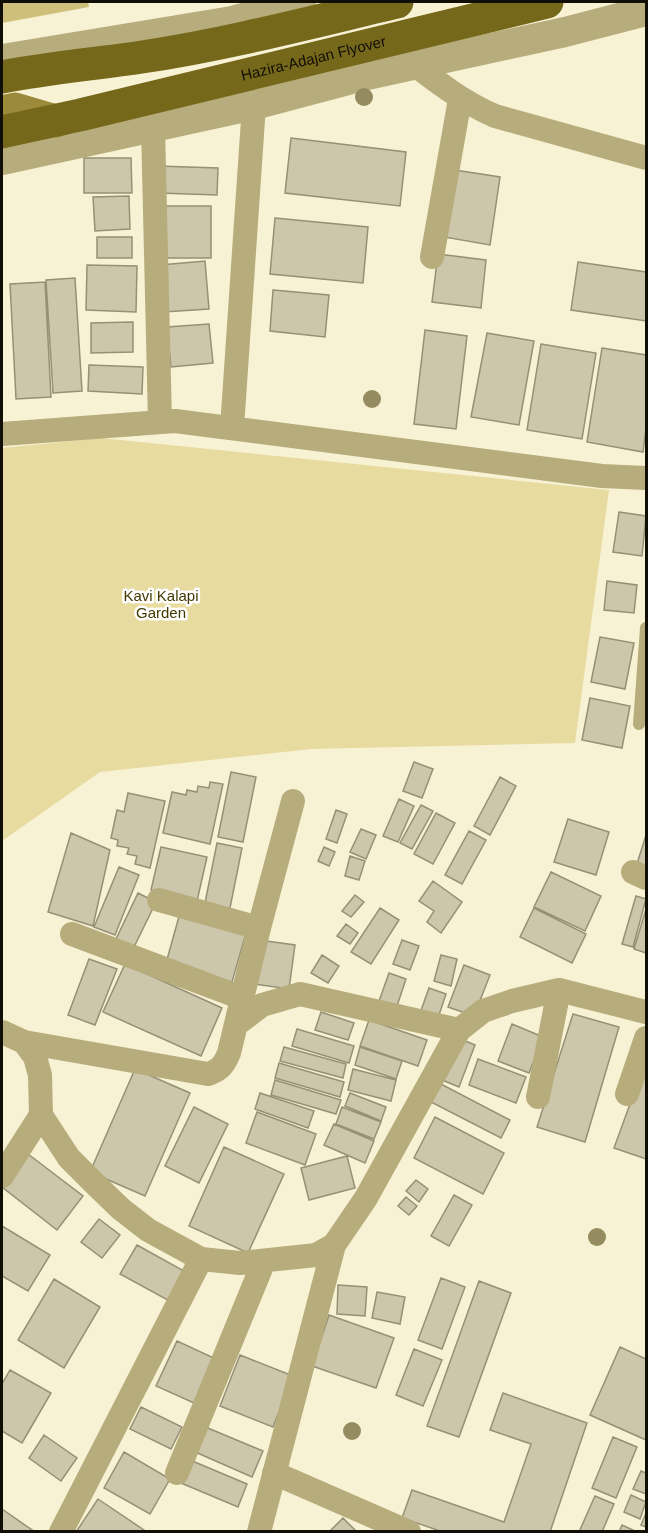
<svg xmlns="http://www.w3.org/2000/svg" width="648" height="1533" font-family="Helvetica,sans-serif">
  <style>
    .green { fill: #e8dba0 }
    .forest { fill: #cebf7a }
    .building { fill: #ccc6ab; stroke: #959076; stroke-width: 1.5 }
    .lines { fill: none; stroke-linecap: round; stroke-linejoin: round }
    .service { stroke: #b7ac7b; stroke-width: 12 }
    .minor { stroke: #b7ac7b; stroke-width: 24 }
    .tertiary { stroke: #b7ac7b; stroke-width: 30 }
    .secondary { stroke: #9b8a3a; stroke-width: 33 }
    .trunk { stroke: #76681a; stroke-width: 33 }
    .tree { fill: #948c60 }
    .labels { text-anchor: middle; stroke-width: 5; stroke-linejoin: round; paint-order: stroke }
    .street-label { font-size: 15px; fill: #100e05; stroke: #fff }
    .park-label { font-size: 15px; fill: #433900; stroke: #fff }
  </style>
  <rect width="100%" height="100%" fill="#f8f2d5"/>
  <path class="green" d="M101 438 609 490 575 743 311 749 100 772 2 841V448Z"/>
  <path class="forest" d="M2 2H88L89 7 2 23Z"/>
  <path class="building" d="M291 138 406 152 400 206 285 193Z
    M84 158H131L132 193H84Z
    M158 166 218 168 217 195 158 193Z
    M455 170 500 177 490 245 444 237Z
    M129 196 130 229 95 231 93 197Z
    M161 206H211V258H162Z
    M275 218 368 227 363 283 270 274Z
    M97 237H132V258H97Z
    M438 254 486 260 481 308 432 302Z
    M205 261 209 309 164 312 160 265Z
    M578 262 646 272V321L571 310Z
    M87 265 137 266 136 312 86 310Z
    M75 278 82 391 53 393 46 280Z
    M45 282 51 397 16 399 10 284Z
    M273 290 329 295 325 337 270 331Z
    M133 322V352L91 353V323Z
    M209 324 213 363 171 367 167 327Z
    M425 330 467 336 456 429 414 424Z
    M487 333 534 341 519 425 471 417Z
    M541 344 596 353 582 439 527 430Z
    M602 348 646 355V428L643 452 587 442Z
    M89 365 143 367 142 394 88 391Z
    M619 512 646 516 642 556 613 552Z
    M607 581 637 585 634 613 604 610Z
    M600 637 634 643 625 689 591 682Z
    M590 698 630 706 622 748 582 740Z
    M414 762 433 769 422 798 403 791Z
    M231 772 256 777 243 842 218 837Z
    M500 777 516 786 490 835 474 826Z
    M210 782 223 784 210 844 163 833 172 792 186 795 187 790 197 792 198 786 209 788Z
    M128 793 165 801 150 868 135 864 137 856 127 854 129 848 117 846 118 840 111 838 117 810 124 812Z
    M399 799 414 806 398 842 383 836Z
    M421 805 433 811 412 849 400 843Z
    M336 810 347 814 337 843 326 839Z
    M436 813 455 823 433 864 414 854Z
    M568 819 609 832 596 875 554 862Z
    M361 829 376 835 366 859 350 852Z
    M469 831 486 840 462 884 445 875Z
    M71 833 110 850 93 926 48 912Z
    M646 835V873L635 870Z
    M217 843 242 848 229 913 204 908Z
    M161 847 207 857 197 901 151 890Z
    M324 847 335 852 329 866 318 861Z
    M350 856 365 861 359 880 345 876Z
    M119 867 139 875 115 935 94 927Z
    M551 872 601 896 585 931 534 907Z
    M433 881 462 902 441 933 427 922 434 911 419 901Z
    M138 893 156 902 134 947 116 939Z
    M355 895 364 902 351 917 342 911Z
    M636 896 646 899 633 947 622 944Z
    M380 908 399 920 371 964 351 952Z
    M534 908 586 934 572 963 520 937Z
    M646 909V953L634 949Z
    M180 913 246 933 232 982 166 963Z
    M346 924 358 933 350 944 337 936Z
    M259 940 295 945 289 989 254 984Z
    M402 940 419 946 410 970 393 964Z
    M322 955 339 966 328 983 311 973Z
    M441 955 457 959 451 986 434 981Z
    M89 959 117 969 95 1025 68 1015Z
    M125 964 222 1008 201 1056 103 1012Z
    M464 965 490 975 474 1016 448 1007Z
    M389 973 406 979 396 1009 378 1004Z
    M429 988 446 994 437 1021 419 1016Z
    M321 1012 354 1023 348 1040 315 1030Z
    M573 1014 619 1027 585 1142 537 1127Z
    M369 1020 427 1040 418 1066 360 1046Z
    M512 1024 543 1037 529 1073 498 1061Z
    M297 1029 354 1046 349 1063 292 1046Z
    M458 1038 475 1045 459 1087 442 1080Z
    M284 1047 346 1064 343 1078 280 1061Z
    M360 1047 402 1061 396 1079 355 1065Z
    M478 1059 526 1077 516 1103 469 1085Z
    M646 1060V1159L614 1148Z
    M279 1063 344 1082 340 1097 275 1078Z
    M135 1069 190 1093 145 1196 90 1172Z
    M353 1069 396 1080 391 1101 348 1090Z
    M275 1080 341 1100 336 1114 271 1095Z
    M437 1082 510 1120 501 1138 427 1100Z
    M260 1093 314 1111 308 1128 255 1109Z
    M350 1093 386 1107 381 1121 345 1106Z
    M194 1107 228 1124 199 1183 165 1166Z
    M342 1107 381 1122 374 1139 336 1124Z
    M257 1112 316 1134 305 1165 246 1143Z
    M435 1117 504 1153 483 1194 414 1158Z
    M334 1124 374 1141 365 1163 324 1145Z
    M224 1147 284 1174 248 1253 189 1226Z
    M28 1154 83 1196 57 1230 2 1187Z
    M347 1156 355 1188 309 1200 301 1168Z
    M416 1180 428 1189 419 1202 406 1191Z
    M454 1195 472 1205 449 1246 431 1236Z
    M406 1197 417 1206 409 1215 398 1206Z
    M99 1219 120 1235 102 1258 81 1242Z
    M2 1226 50 1255 28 1291 2 1276Z
    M137 1245 191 1275 175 1304 120 1274Z
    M441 1278 465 1287 442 1349 418 1340Z
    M54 1279 100 1307 64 1368 18 1340Z
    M479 1281 511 1293 459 1437 427 1426Z
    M338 1285 367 1287 365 1316 337 1314Z
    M377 1292 405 1297 400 1324 372 1318Z
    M329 1315 394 1338 376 1388 312 1366Z
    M177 1341 214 1358 194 1403 156 1386Z
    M620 1347 646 1359V1440L590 1415Z
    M414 1349 442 1360 423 1406 396 1395Z
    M240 1355 293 1376 273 1427 220 1406Z
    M10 1370 51 1393 22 1443 2 1431V1384Z
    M503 1393 587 1423 550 1532H443L402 1518 412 1490 504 1522 531 1444 490 1430Z
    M141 1407 182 1427 171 1449 130 1429Z
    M203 1426 263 1451 252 1477 193 1451Z
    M44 1435 77 1458 61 1481 29 1458Z
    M613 1437 637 1447 616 1498 592 1488Z
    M124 1452 170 1479 150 1514 104 1488Z
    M190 1460 247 1484 238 1507 181 1483Z
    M641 1471 646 1473V1494L633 1489Z
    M631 1495 646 1502 640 1519 624 1512Z
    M595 1496 614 1504 602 1532H579Z
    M98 1499 144 1530 143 1532H76Z
    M2 1509 35 1532H2Z
    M646 1513V1527L641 1525Z
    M343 1518 357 1532H329Z
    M622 1525 635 1531V1532H619Z"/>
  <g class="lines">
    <path class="service" d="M639 724 646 628"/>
    <path class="minor" d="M415 65C441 85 465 103 495 116L646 158
      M153 127 160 422
      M432 257 460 99
      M232 428 254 105 251 89
      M2 434 175 421 602 476 646 478
      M633 872 646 878
      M159 900 259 928
      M72 934 242 998
      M237 1024 262 1005 300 994 459 1030
      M2 1032 24 1042 35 1057 40 1075 41 1115 69 1158 95 1184 121 1209 148 1230 201 1259 240 1263 316 1255 334 1245 366 1198 459 1030 483 1011 512 1001 559 990 646 1012
      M24 1042 208 1074C220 1070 224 1065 229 1053L259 928 293 801
      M627 1094 646 1038
      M538 1097 559 990
      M2 1176 41 1115
      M177 1473 264 1261
      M274 1473 409 1532
      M61 1532 201 1259
      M259 1532 334 1245"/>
    <path class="tertiary" d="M2 59 232 21 301 2
      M2 160 254 105 367 75 565 32 646 11"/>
    <path class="secondary" d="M2 112 15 109 56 121"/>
    <g class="trunk">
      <path d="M2 77C48 68 95 64 142 57 228 44 312 22 397 2"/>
      <path id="s1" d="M2 132 80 115 547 2"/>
    </g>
  </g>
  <g class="tree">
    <circle cx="364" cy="97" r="9"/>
    <circle cx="372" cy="399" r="9"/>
    <circle cx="597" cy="1237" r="9"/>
    <circle cx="352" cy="1431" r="9"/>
  </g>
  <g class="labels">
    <g class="street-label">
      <text dy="5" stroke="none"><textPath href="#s1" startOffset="320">Hazira-Adajan Flyover</textPath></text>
    </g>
    <g class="park-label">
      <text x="161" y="601">Kavi Kalapi<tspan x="161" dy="17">Garden</tspan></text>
    </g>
  </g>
  <rect width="648" height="1533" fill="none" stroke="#100e05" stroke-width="6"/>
</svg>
